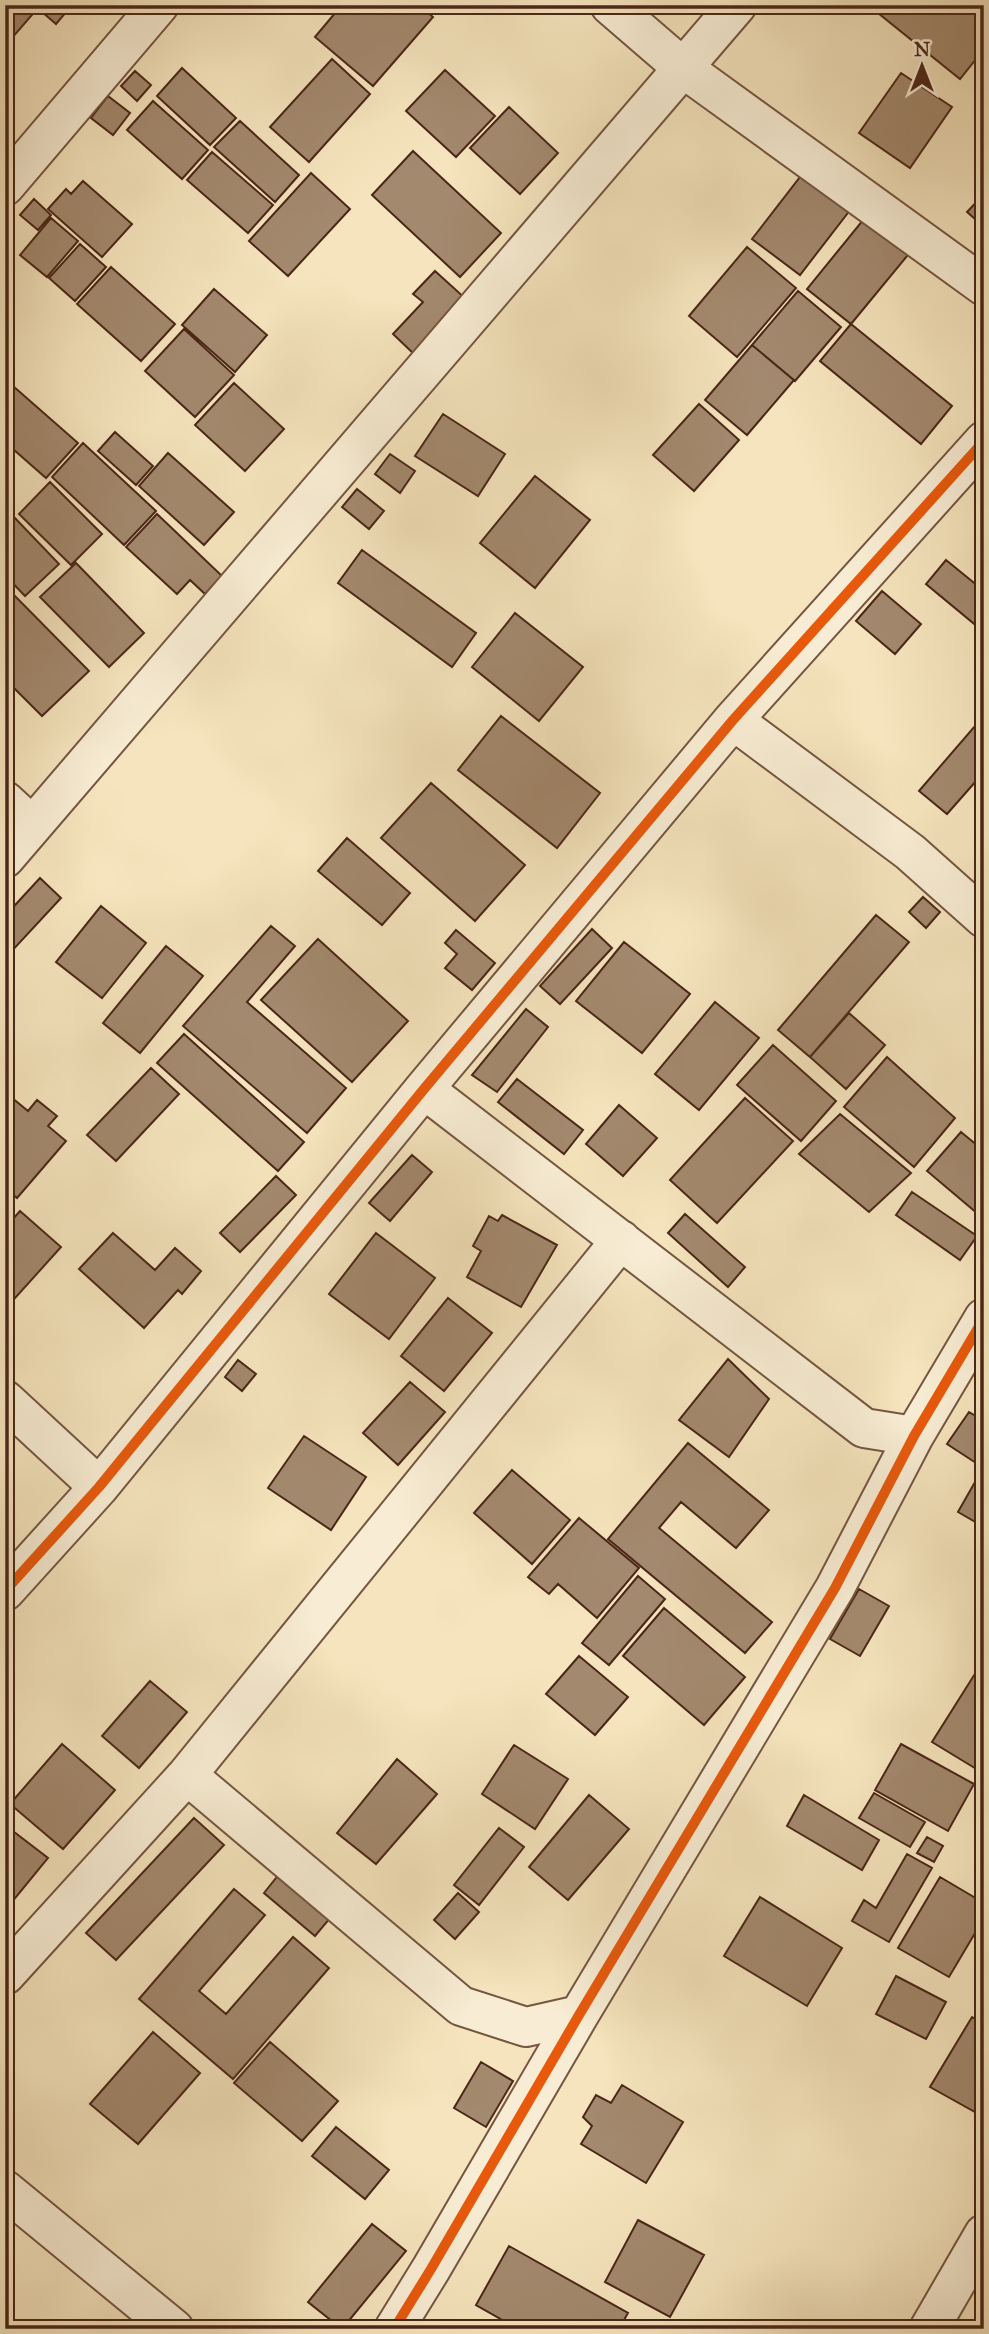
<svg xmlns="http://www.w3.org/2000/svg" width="989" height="2334" font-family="'IM FELL Great Primer',serif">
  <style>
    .building { fill: #a3896e; stroke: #4b2718; stroke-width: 2 }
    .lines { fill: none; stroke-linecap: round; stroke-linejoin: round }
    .street-casing { stroke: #765641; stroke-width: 42 }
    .street { stroke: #f8edd4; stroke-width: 38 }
    .cycleway-casing { stroke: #f8edd4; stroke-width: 15 }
    .cycleway { stroke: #e8590c; stroke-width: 10 }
  </style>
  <rect width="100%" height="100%" fill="#f5e4bd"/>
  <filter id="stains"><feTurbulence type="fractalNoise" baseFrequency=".00286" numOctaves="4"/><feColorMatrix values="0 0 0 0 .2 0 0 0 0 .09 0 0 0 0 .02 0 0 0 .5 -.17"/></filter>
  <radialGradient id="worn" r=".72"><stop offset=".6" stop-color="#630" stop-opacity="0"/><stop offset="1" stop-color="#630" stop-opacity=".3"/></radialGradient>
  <path class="building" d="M5 5H34L38 8 6 45Z
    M34 5H72L56 24Z
    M340 5H419L433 17 373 86 315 37 341 6Z
    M868 5H984V49L960 79Z
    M332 59 370 94 309 162 270 127Z
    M182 68 236 118 210 145 157 96Z
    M445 70 495 116 456 157 406 111Z
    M135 71 151 85 137 101 121 86Z
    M901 73 952 107 910 168 859 133Z
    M108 96 130 113 113 135 91 118Z
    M153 101 208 150 182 179 127 130Z
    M509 107 558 153 520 194 470 148Z
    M240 121 299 175 275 202 214 147Z
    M413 151 501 233 460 277 372 195Z
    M212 152 273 205 248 233 187 180Z
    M807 168 854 205 800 275 752 239Z
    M311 173 350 209 288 276 249 241Z
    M83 181 132 224 102 257 48 209 66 189 71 194Z
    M984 194V227L967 212Z
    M34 199 51 215 38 230 20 215Z
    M868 214 912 250 851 324 807 289Z
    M51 218 78 241 47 277 20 255Z
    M80 244 106 267 75 301 49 278Z
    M747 247 796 288 737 357 689 316Z
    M111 267 175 324 141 361 77 304Z
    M435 271 467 300 415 355 393 334 423 302 413 294Z
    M214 289 267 335 235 372 182 325Z
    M798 291 841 327 795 381 752 345Z
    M851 324 952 406 921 444 820 361Z
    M184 329 234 375 195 417 145 371Z
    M752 345 794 380 747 435 705 400Z
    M5 379 78 443 46 478 5 442Z
    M234 383 284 429 245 471 195 425Z
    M699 404 739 440 694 491 653 455Z
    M443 414 505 454 478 496 415 456Z
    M115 432 153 466 136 485 98 451Z
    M83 443 156 511 124 545 52 477Z
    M168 453 234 512 204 545 139 486Z
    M390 454 415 471 400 493 375 474Z
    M535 476 590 520 535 588 480 543Z
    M50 482 102 534 71 565 19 514Z
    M357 489 384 511 369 529 342 507Z
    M157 514 222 576 205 594 190 580 177 594 126 547Z
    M13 516 59 564 25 596 5 575V523Z
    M362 550 476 633 452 667 338 583Z
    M946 560 984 591V632L926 584Z
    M76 563 144 633 109 667 40 597Z
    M5 586 89 671 42 716 5 679Z
    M882 591 921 624 895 654 856 621Z
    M515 613 583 667 539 721 472 667Z
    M501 716 600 793 557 848 458 770Z
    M981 719 984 721V772L947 814 919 791Z
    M431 783 525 865 475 921 381 838Z
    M347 838 410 893 382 925 318 871Z
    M40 878 61 898 10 953 5 949V916Z
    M923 897 940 912 926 928 909 912Z
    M101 906 146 943 102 998 56 962Z
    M876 915 909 942 810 1057 778 1030Z
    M271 926 295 946 247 1002 346 1088 307 1133 183 1026Z
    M592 929 612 948 560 1004 540 986Z
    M456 930 495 963 472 990 445 968 457 954 445 943Z
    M318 939 408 1021 352 1082 261 1000Z
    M624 942 690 994 642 1053 576 1001Z
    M166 946 203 976 140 1053 103 1023Z
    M715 1002 759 1038 699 1110 655 1074Z
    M526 1009 548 1027 497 1092 472 1075Z
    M849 1013 885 1045 846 1089 810 1057Z
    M184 1034 304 1142 278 1171 157 1063Z
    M773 1045 836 1101 801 1141 737 1085Z
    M887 1057 955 1118 914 1167 844 1107Z
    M151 1068 179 1094 116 1161 87 1135Z
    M517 1079 583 1130 564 1154 498 1102Z
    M11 1097 28 1111 37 1100 57 1116 48 1126 66 1141 17 1198 5 1188V1104Z
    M745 1098 793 1141 717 1223 670 1180Z
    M619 1105 657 1138 623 1176 586 1144Z
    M840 1114 911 1173 869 1212 799 1154Z
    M961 1132 984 1151V1219L927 1171Z
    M412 1155 432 1172 390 1221 369 1203Z
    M276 1176 296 1195 240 1252 220 1233Z
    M912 1192 977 1236 960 1260 896 1215Z
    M20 1211 61 1247 7 1307 5 1228Z
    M685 1214 745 1267 728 1287 668 1233Z
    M502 1215 557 1245 521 1307 467 1277 481 1251 473 1246 489 1216 498 1221Z
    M113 1233 155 1270 175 1248 201 1271 182 1294 178 1290 144 1328 79 1269Z
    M376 1233 435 1278 389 1339 329 1294Z
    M448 1298 492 1333 444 1391 401 1356Z
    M728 1359 769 1399 729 1457 679 1420Z
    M238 1360 256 1374 242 1391 225 1377Z
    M410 1382 445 1412 398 1465 363 1433Z
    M969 1412 984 1421V1452L976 1463 947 1444Z
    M304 1436 366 1477 331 1530 268 1488Z
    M688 1443 769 1510 736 1548 681 1502 659 1528 772 1622 745 1653 608 1539Z
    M512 1470 570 1520 532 1564 474 1513Z
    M975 1482 984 1486V1527L958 1512Z
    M579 1518 639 1568 597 1618 558 1584 549 1594 528 1577Z
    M638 1576 665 1599 609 1665 582 1643Z
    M859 1589 889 1606 860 1656 830 1639Z
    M664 1608 745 1677 704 1725 623 1656Z
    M579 1656 628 1697 595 1735 546 1694Z
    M978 1669 984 1672V1761L978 1770 932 1742Z
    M150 1681 187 1712 139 1768 102 1736Z
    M62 1744 115 1790 63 1849 10 1804Z
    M901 1744 974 1784 948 1831 875 1790Z
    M514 1745 568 1779 535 1829 482 1794Z
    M397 1759 437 1794 376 1864 337 1833Z
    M874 1793 925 1822 910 1847 859 1818Z
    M589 1795 629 1829 568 1900 529 1867Z
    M804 1795 879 1840 862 1870 787 1826Z
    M194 1818 224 1845 116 1960 86 1933Z
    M5 1825 48 1858 12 1902 5 1897Z
    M499 1828 524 1847 479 1905 454 1885Z
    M927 1837 943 1846 934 1862 917 1853Z
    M907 1854 932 1868 889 1942 852 1921 864 1900 876 1908Z
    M284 1868 336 1911 315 1936 264 1893Z
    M940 1877 984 1903V1918L949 1977 898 1948Z
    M234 1889 265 1915 199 1991 226 2014 293 1937 329 1968 233 2079 139 1999Z
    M458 1893 479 1912 455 1939 434 1920Z
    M760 1897 842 1948 807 2006 724 1956Z
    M896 1976 946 2002 926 2039 876 2014Z
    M972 2017 984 2024V2117L930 2087Z
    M153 2032 200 2073 138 2144 90 2104Z
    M270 2042 338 2101 302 2141 234 2083Z
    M481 2062 513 2081 486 2127 454 2108Z
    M622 2085 683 2122 646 2183 581 2144 592 2126 583 2117 596 2095 611 2103Z
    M336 2127 389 2170 365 2199 312 2156Z
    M638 2220 704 2255 670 2317 605 2282Z
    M372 2224 406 2251 342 2329 308 2302Z
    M509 2246 628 2313 619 2329H518L476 2305Z"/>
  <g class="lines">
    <defs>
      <path id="street" d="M610 5 683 68 984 286
        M5 186 159 5
        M733 720 910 852 984 918
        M5 801 31 825
        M5 858 737 5
        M424 1089 864 1428 914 1436
        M5 1400 99 1487
        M5 1591 99 1487 424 1089 733 720 984 441
        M187 1775 461 2006 526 2027 579 2015
        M5 1975 187 1775 621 1240
        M5 2190 174 2329
        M394 2329 431 2269 579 2015 835 1588 914 1436 984 1318
        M929 2329 984 2234"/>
    </defs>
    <use href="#street" class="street-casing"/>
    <use href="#street" class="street"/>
    <defs>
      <path id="cycleway" d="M5 1591 99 1487 424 1089 733 720 984 441
        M394 2329 431 2269 579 2015 835 1588 914 1436 984 1318"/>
    </defs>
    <use href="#cycleway" class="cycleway-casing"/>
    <use href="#cycleway" class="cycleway"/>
  </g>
  <rect width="989" height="2334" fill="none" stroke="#f5e4bd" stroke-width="28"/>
  <rect x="7" y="7" width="975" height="2320" fill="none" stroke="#4b2718" stroke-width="3.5"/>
  <rect x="14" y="14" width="961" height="2306" fill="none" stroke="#4b2718" stroke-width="2"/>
  <g transform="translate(922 66)" stroke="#f8edd4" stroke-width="5" paint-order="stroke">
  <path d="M0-5L12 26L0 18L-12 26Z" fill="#4b2718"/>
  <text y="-10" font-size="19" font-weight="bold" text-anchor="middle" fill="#4b2718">N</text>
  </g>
  <rect width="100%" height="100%" filter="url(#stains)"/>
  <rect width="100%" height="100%" fill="url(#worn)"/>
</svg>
